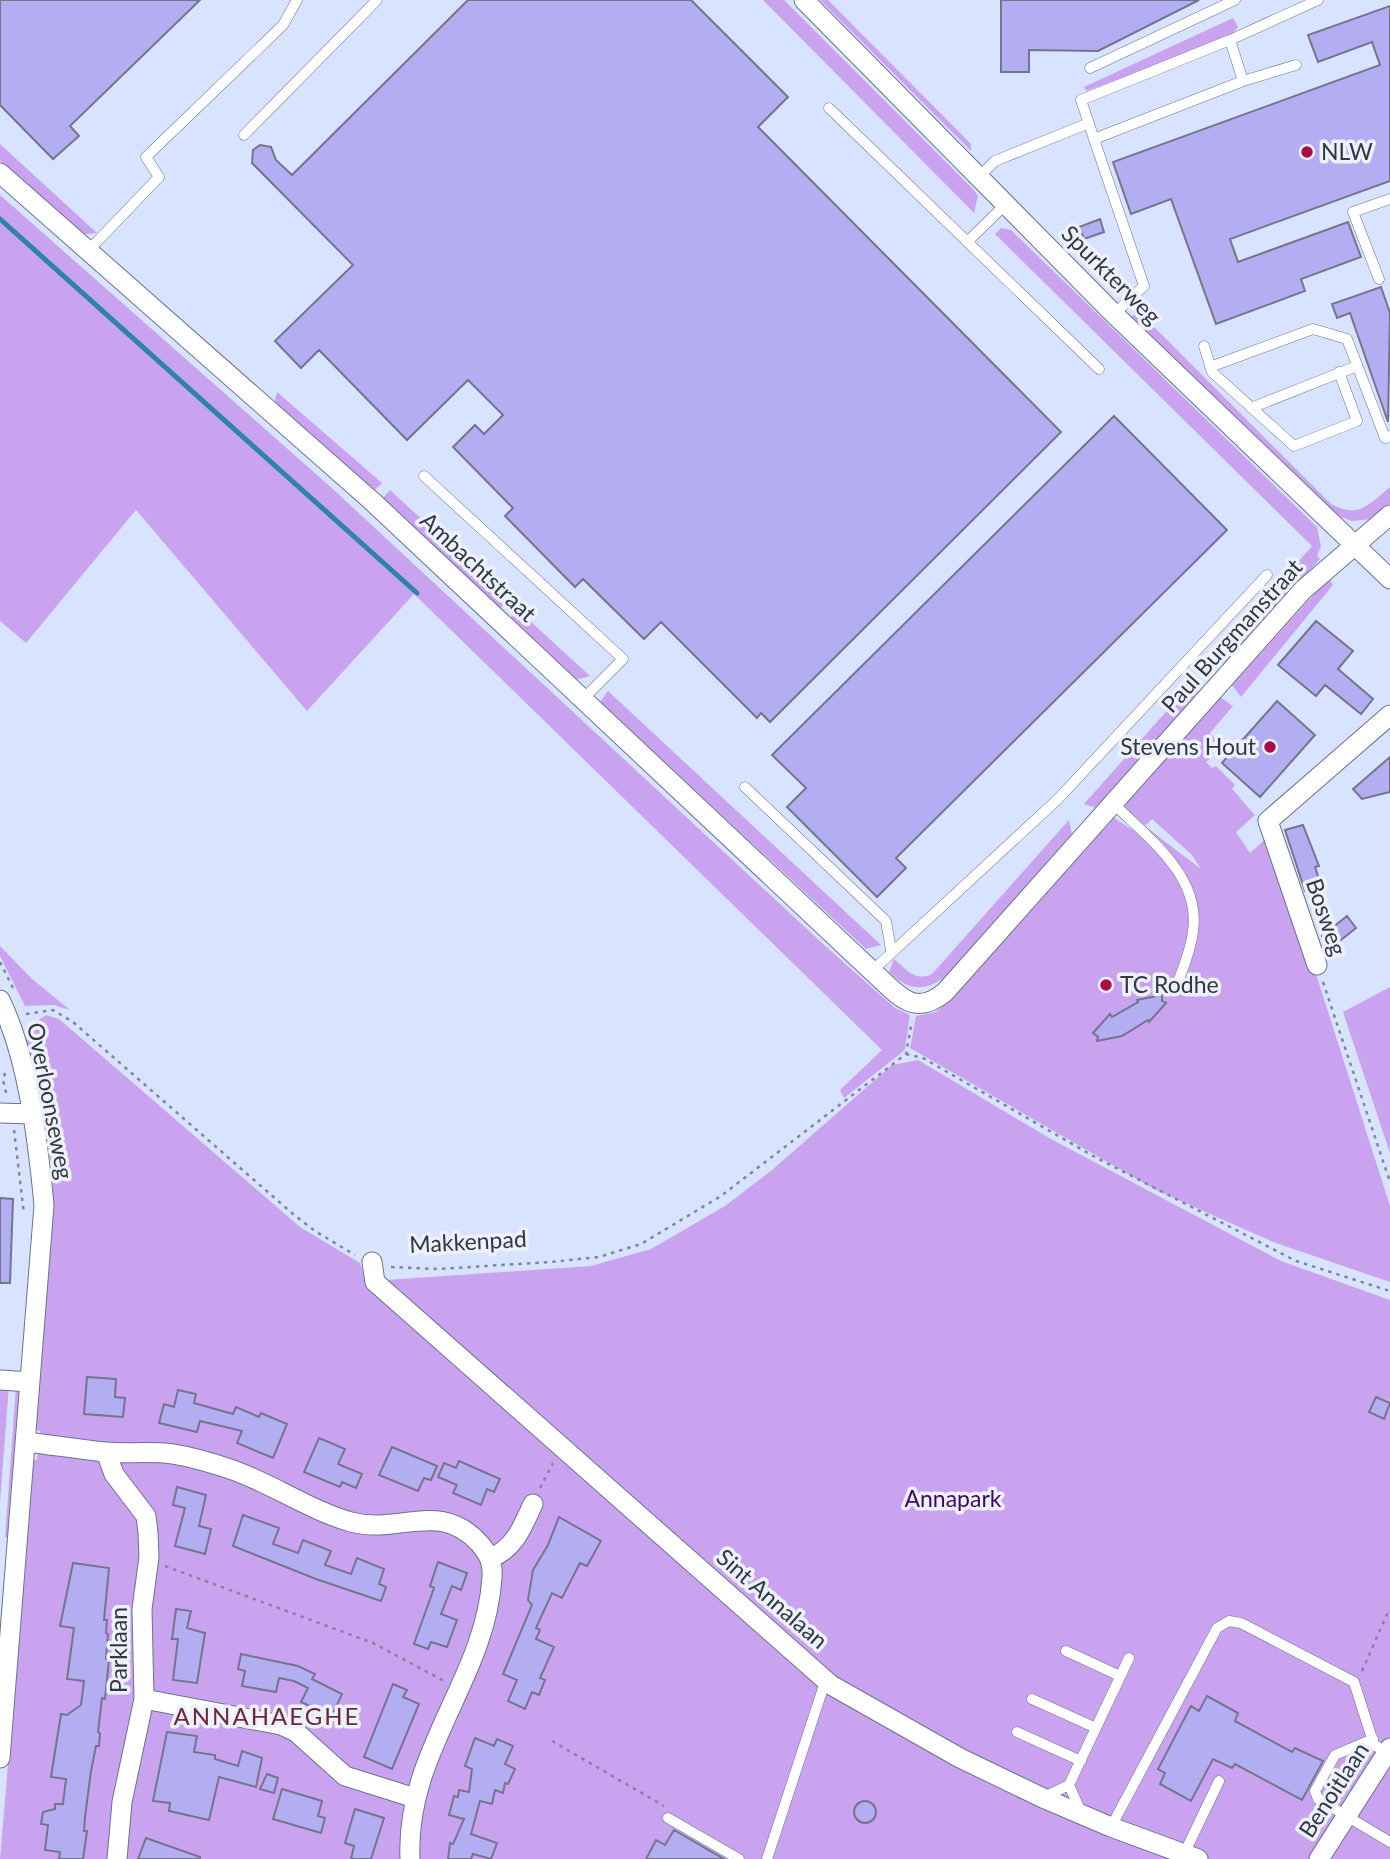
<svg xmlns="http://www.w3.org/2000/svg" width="1390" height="1859" font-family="Lato,sans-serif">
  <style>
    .green { fill: #caa3f0; fill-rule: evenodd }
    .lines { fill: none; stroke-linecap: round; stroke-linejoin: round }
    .stream { stroke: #2d85a4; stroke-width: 5 }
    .building { fill: #b3aef1; stroke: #75748d; stroke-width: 2 }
    .lane-casing { stroke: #69738a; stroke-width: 11 }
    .street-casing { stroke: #69738a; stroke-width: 21 }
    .path { stroke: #7f8899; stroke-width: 2.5; stroke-dasharray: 3.5 5; stroke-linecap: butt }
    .lane { stroke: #fff; stroke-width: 10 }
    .street { stroke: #fff; stroke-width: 19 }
    .poi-dot { fill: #a60f47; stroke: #ecf1fc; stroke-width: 2.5 }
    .labels { text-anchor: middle; stroke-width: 7; stroke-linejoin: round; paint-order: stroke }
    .poi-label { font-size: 23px; fill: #323741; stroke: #ecf1fc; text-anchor: start }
    .street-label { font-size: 23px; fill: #323741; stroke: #ecf1fc }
    .park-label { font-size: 23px; fill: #430566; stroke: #ecf1fc }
    .neighbourhood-label { font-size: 24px; letter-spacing: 2px; fill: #6d2839; stroke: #ecf1fc }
  </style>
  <rect width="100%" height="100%" fill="#d8e4ff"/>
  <path class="green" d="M763 0H784L973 189 978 196 974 213Z
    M820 0H828L971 144V151Z
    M1233 18 1238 27 1227 40 1086 91 1084 87Z
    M0 144 97 233 79 235 0 161Z
    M0 195 334 490 822 943 895 1008 910 1015 905 1049 900 1054 844 1098 840 1090 882 1050 414 594 307 711 136 510 26 643 0 621Z
    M1001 228 1011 230 1317 527 1321 546 1317 556 1320 559 1225 663 1220 665 1211 661 1312 546 995 234Z
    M1137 310 1331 504C1359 519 1368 505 1390 487V504L1373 519 1352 521 1338 516 1132 317Z
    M277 392 382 483 372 493 274 406Z
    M390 490 508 599 500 609 381 500Z
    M1329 578 1333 585 1241 697 1232 685Z
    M518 610 590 676 575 680 510 618Z
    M1196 678 1200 686 1198 695 1096 808 1084 804Z
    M608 691 881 945 866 949 600 702Z
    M1220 697 1233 706 1210 733 1219 743 1207 757 1210 759 1206 762 1212 768 1216 766 1235 785 1232 789 1255 815 1236 832 1250 853 1267 838 1294 905 1390 1206V1282L1273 1242 1156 1190 910 1048 916 1016 936 1012 948 1002 1114 818 1133 830 1141 822 1124 806ZM1152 819 1192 855 1201 869 1142 824 1146 825Z
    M1069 820 1072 834 944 981 942 979C921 993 906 988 889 972L894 959C907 970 915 982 932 974Z
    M0 946 32 979 70 1010 54 1005 25 1006 0 956Z
    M1390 987V1153L1343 1012Z
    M46 1015 59 1019 300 1227 360 1263 365 1278 385 1280 591 1266 651 1249 725 1206 772 1170 892 1065 918 1060 1051 1139 1281 1261 1390 1300V1859H0L34 1459 37 1460 40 1431 36 1430 53 1209V1173L24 1039 31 1025Z
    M0 1384 9 1385 0 1502Z
    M16 1386 22 1392 9 1535 5 1538Z"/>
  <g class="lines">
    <path class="stream" d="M0 219 417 593"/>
  </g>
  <path class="building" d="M0 0H200L70 126 79 136 53 159 0 105Z
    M468 0H691L788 97 758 127 1061 432 770 722 761 713 757 718 661 622 644 639 583 579 575 587 505 516 513 508 453 447 475 425 484 434 503 415 468 380 407 440 319 350 301 368 275 341 353 265 252 163 253 150 260 145 271 147 276 160 292 175Z
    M1001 0H1199L1098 51 1029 50V72H1001Z
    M1390 6V181L1230 239 1238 262 1348 222 1361 257 1301 279 1305 291 1216 324 1171 199 1131 214 1113 162 1380 65 1372 42 1318 62 1308 35Z
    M1100 219 1104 232 1084 239 1079 227Z
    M1381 287 1390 313 1388 422 1350 313 1337 318 1332 304Z
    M1114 416 1227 530 896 858 906 868 877 897 787 807 806 788 772 755Z
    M1316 621 1353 651 1338 669 1373 699 1361 714 1325 685 1316 696 1278 665Z
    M1277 701 1315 735 1260 797 1222 763Z
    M1390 757V792L1362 799 1353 789Z
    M1303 825 1319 866 1315 867 1321 885 1305 891 1285 830Z
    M1347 916 1356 928 1332 947 1322 936Z
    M1162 995V1001L1166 1003 1149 1022 1148 1020 1122 1036 1097 1041 1098 1037 1093 1033 1110 1014 1112 1017 1138 1002 1137 1000Z
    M0 1198 13 1199 10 1283H0Z
    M87 1377 116 1379 115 1397 125 1398 123 1417 84 1414Z
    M178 1390 196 1394 194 1403 233 1414 236 1407 259 1417 261 1413 287 1424 273 1458 237 1443 242 1431 200 1421 197 1432 159 1423 164 1404 174 1407Z
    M1376 1397 1390 1403 1384 1419 1369 1412Z
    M319 1438 345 1449 338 1464 362 1474 356 1488 342 1482 340 1487 304 1472Z
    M392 1447 437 1466 431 1480 424 1478 418 1491 379 1475Z
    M459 1461 500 1479 494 1492 487 1489 481 1505 453 1493 457 1485 438 1477 444 1463 456 1468Z
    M177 1487 206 1495 199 1526 211 1529 205 1554 175 1546 185 1508 173 1505Z
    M243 1515 279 1528 273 1544 298 1553 303 1540 331 1551 325 1565 351 1574 357 1558 384 1569 379 1584 386 1587 381 1601 316 1579 233 1546Z
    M559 1517 601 1541 587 1566 580 1563 562 1598 552 1593 536 1628 540 1630 536 1639 554 1647 540 1678 545 1680 539 1695 532 1692 525 1709 508 1701 517 1680 503 1674 532 1605 528 1600 533 1570 548 1545Z
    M438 1562 467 1573 461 1590 452 1586 441 1614 457 1620 447 1647 431 1642 428 1649 414 1644 434 1588 430 1586Z
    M73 1563 109 1568 104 1620H107L106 1633 108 1634 106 1659 109 1660 105 1699 102 1698 98 1732 100 1733 99 1746H96L91 1771 85 1817 84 1831H87L83 1859H59L60 1852 45 1850 48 1825 41 1824 43 1812 55 1809V1804H63L66 1779 51 1777 61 1714 67 1715 81 1705 84 1681 67 1679 74 1628 60 1626Z
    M176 1609 191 1611 187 1628 205 1633 197 1683 173 1680 178 1639H172Z
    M241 1654 298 1666 315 1674 312 1679 342 1694 332 1716 301 1702 308 1688 294 1681 279 1678 276 1692 242 1686 245 1671 238 1669Z
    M393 1684 407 1690 403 1697 419 1704 392 1769 364 1757Z
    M1207 1696 1238 1713 1235 1721 1292 1752 1295 1748 1323 1761 1302 1800 1235 1764 1232 1768 1213 1759 1191 1801 1160 1784 1165 1773 1158 1769 1191 1706 1199 1711Z
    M167 1732 197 1736 194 1752 215 1755V1759L238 1766 242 1751 262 1758 256 1787 219 1777 209 1820 169 1811 170 1803 153 1801Z
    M475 1738 494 1746 497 1739 513 1746 505 1764 515 1769 508 1784 505 1783 503 1793 495 1790 492 1804 480 1801 471 1834 497 1843 491 1859 473 1854 471 1859H448L450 1843 453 1844 464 1819 449 1815 454 1796 458 1797 459 1790 469 1792 472 1769 465 1766Z
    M267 1774 278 1778 274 1793 260 1789Z
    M282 1789 322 1801 318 1816 325 1818 321 1833 273 1819Z
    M854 1812a11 11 0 1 1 22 0a11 11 0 1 1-22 0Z
    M355 1809 384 1818 371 1859H351L354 1846 345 1843Z
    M674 1830 724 1859H646L656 1840 665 1845Z
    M146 1838 200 1857V1859H138Z"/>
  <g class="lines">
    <defs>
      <path id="lane" d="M1090 68 1235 0
        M1243 81 1230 40 1318 0
        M829 108 1099 369
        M244 135 377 0
        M1094 139 1081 100 1230 40
        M979 177 995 161 1089 123
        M967 242 1006 204
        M87 252 159 177 146 157 283 25 297 0
        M1379 279 1353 212 1390 199
        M1114 314 1144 286 1094 139 1243 81 1296 65
        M1204 346 1212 372 1294 446 1357 421 1339 372
        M1210 367 1313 329 1347 339 1385 438 1390 436
        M1251 408 1357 366
        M424 476 623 659 583 699
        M745 787 886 921 891 950
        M1114 804C1148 838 1201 876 1193 931 1191 951 1182 970 1176 988
        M872 971 1058 799 1267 575
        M1066 1651 1120 1676
        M1032 1699 1096 1728
        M1017 1732 1081 1761
        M1373 1739 1335 1755 1315 1791 1318 1799 1390 1842
        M1069 1785 1082 1814
        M1044 1797 1069 1785 1129 1658
        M668 1818 739 1859
        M1111 1827 1217 1628 1229 1621 1241 1623 1354 1682 1374 1745 1387 1752
        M1184 1854 1219 1781
        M767 1859 826 1679"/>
      <path id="street" d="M804 0 1114 314 1390 579
        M0 173 373 502 872 971C897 993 913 1019 945 992L1303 590 1390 515
        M1317 965 1268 821 1390 715
        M0 1000C28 1057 38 1142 44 1205L0 1758
        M0 1113 32 1114
        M372 1262 375 1282 831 1685 960 1758 1043 1798 1111 1827 1198 1859
        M0 1380 30 1382
        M26 1442C52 1445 78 1449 105 1452 127 1454 151 1451 173 1454 192 1457 212 1463 230 1469 271 1483 309 1510 351 1522 400 1535 440 1499 480 1544 489 1555 493 1562 492 1577 486 1679 405 1751 410 1859
        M106 1452 114 1474 146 1516 148 1533 149 1557 142 1609 144 1699 122 1802 117 1859
        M491 1558C516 1547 522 1527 533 1504
        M144 1699 281 1725 296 1732 345 1776 415 1798
        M1319 1859 1390 1748"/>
    </defs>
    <use href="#lane" class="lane-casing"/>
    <use href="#street" class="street-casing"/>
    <path class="path" d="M0 962 13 988
      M1323 982 1390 1182
      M26 1014 53 1010 73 1022 293 1214 315 1231 355 1255
      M906 1054 923 1058 1095 1157 1296 1261 1390 1291
      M5 1073 3 1080 7 1096
      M14 1130 24 1214
      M391 1267 437 1269 551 1262 599 1257 641 1244 721 1196 906 1054 912 1021
      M540 1488 553 1463
      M165 1566 373 1643 444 1681
      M1362 1671 1388 1612
      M552 1741 664 1806"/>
    <use href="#lane" class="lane"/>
    <use href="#street" class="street"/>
  </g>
  <g class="poi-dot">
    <circle cx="1307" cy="152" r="7"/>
    <circle cx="1270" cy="747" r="7"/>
    <circle cx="1106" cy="985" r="7"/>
  </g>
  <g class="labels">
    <g class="poi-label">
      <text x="1321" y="160">NLW</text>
      <text x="1256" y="755" text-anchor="end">Stevens Hout</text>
      <text x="1120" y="993">TC Rodhe</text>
    </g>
    <g class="street-label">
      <text transform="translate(1111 275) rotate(45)" y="8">Spurkterweg</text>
      <text transform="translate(478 567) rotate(43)" y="8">Ambachtstraat</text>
      <text transform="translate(1232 636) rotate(-48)" y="8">Paul Burgmanstraat</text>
      <text transform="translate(1326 917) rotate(71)" y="8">Bosweg</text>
      <text transform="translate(50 1101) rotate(79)" y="8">Overloonseweg</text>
      <text transform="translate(468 1242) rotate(-3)" y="8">Makkenpad</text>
      <text transform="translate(772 1599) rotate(41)" y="8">Sint Annalaan</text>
      <text transform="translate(119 1650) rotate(-90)" y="8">Parklaan</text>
      <text transform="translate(1334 1790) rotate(-57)" y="8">Benoitlaan</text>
    </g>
    <g class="park-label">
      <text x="953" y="1507">Annapark</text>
    </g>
    <g class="neighbourhood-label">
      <text x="267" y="1725">ANNAHAEGHE</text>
    </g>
  </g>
</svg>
